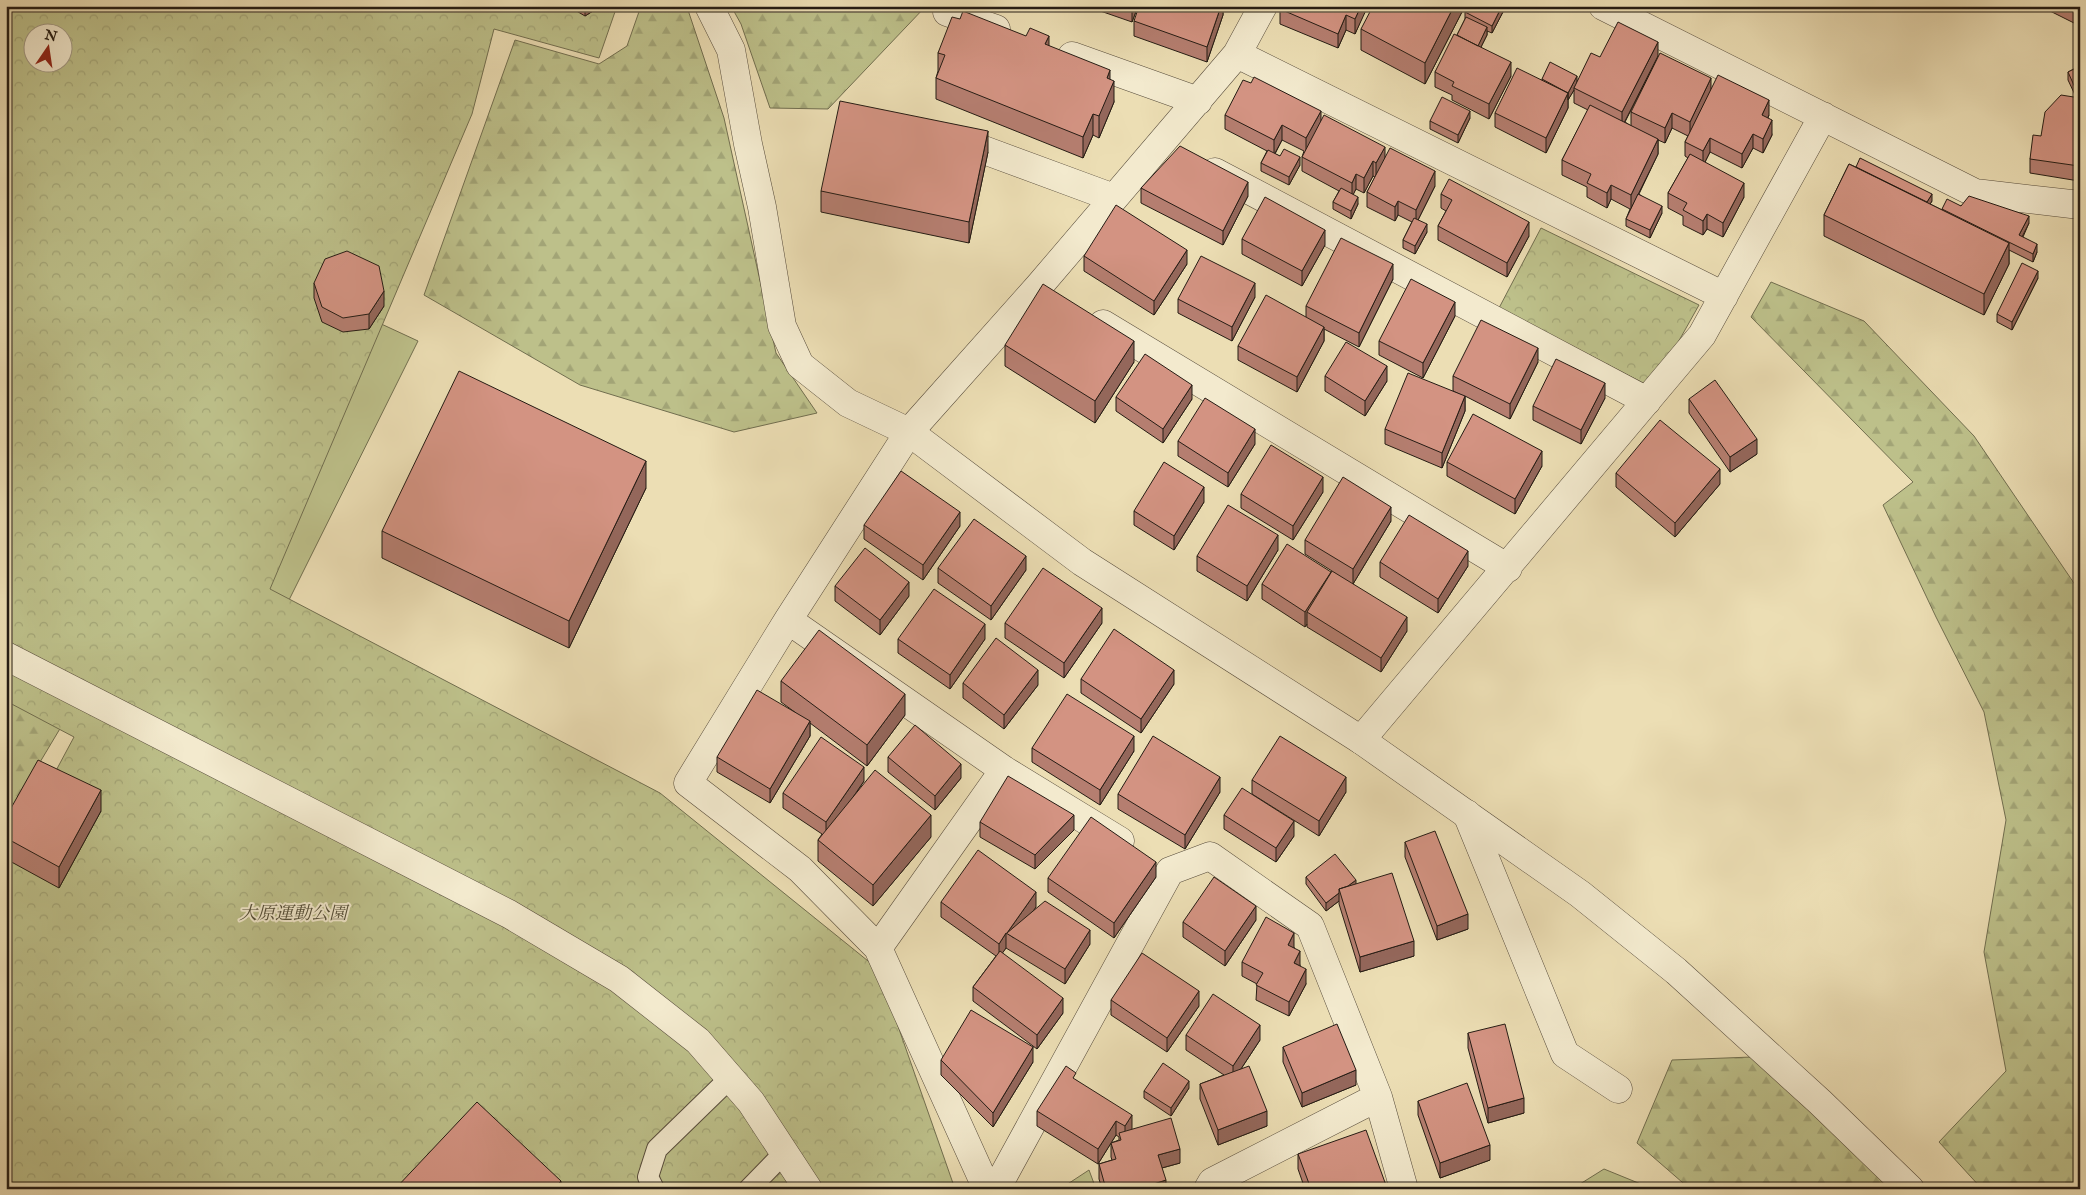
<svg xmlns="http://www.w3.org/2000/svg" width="2086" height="1195" font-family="'IM FELL English','Noto Serif JP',serif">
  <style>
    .grass { fill: #bdc08a; stroke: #716e4f }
    .forest { fill: url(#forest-firs); stroke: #716e4f }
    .park { fill: url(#park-crowns); stroke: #716e4f; fill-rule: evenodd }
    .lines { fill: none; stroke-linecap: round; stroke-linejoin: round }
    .service-casing { stroke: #574c3c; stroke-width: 22 }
    .minor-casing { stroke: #574c3c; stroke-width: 29 }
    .tertiary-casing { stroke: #574c3c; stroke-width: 29 }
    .service { stroke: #f3eace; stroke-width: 20 }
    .minor { stroke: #f3eace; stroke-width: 28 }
    .tertiary { stroke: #f3eace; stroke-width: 28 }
    .wall { fill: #b57e70; stroke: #251c14; fill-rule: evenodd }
    .shaded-wall { fill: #94675b; stroke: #251c14 }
    .building { fill: #d39382; stroke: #251c14 }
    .labels { text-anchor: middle; stroke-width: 4; stroke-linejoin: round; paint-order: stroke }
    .park-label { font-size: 18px; font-style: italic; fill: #534d37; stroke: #f3eace }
  </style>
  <defs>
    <pattern id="forest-firs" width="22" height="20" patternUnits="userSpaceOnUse" patternTransform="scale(1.25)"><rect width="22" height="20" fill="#bdc08a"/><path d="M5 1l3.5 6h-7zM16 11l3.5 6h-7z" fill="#a2a476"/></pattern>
    <pattern id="park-crowns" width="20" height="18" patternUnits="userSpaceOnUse" patternTransform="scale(1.25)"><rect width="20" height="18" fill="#bdc08a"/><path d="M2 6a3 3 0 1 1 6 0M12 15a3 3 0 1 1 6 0" fill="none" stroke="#a2a476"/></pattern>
  </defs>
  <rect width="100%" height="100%" fill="#ecdeb4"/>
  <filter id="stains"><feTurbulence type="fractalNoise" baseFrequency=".004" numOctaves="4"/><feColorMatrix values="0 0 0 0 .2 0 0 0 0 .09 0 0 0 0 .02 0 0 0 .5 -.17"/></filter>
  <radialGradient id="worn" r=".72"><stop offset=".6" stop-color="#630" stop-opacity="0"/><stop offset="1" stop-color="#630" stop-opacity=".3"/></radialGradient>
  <path class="grass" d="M377 322 418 341 287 604 189 707Z
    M1604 1169 1653 1189H1572Z
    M1089 1170 1096 1189H1060Z"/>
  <path class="forest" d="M641 6 687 7 724 118 776 353 817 413 734 432 580 385 424 295 515 40 599 64 627 46Z
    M731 6H926L828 109 770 108 741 24Z
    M1771 282 1864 321 1974 436 2080 592V1189H1982L1939 1142 2006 1071 1984 952 2006 820 1984 712 1936 617 1883 505 1913 482 1751 317Z
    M6 698 61 727 6 819Z
    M1752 1057 1894 1189H1690L1637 1143 1672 1060Z"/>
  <path class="park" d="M6 6H617L599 58 494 29 472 114 270 589 660 793 878 969 955 1189H6V864L74 737 6 701ZM32 32H62V62H32Z
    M1541 228 1699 305 1667 362 1643 383 1499 308Z"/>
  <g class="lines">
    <defs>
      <path id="service" d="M654 1189 648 1177 657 1149 730 1078
        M749 1189 784 1153"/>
      <path id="minor" d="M709 6 731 50 748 144 762 207 782 326 800 365 848 403 909 432
        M1603 6 1975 193 2080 205
        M947 12 996 29
        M1237 54 1724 296
        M1072 56 1198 101
        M954 139 1114 198
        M1215 172 1647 401
        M1103 324 1508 568
        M788 620 1004 770 1120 841
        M1361 740 1702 335 1823 116
        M1467 814 1565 1054 1618 1089
        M878 948 1004 770
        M987 1189 878 948 800 869 688 783 788 620 909 432 1039 286 1237 54 1263 6
        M996 1189 1170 871 1210 856 1310 926 1378 1097 1404 1189
        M1208 1189 1212 1182 1378 1097"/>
      <path id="tertiary" d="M909 432 1082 562 1361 740 1580 894 1676 971 1820 1102 1910 1189
        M6 656 509 914 619 979 698 1041 751 1102 808 1189"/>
    </defs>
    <use href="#service" class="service-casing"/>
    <use href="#minor" class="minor-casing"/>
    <use href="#tertiary" class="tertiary-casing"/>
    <use href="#service" class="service"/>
    <use href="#minor" class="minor"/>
    <use href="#tertiary" class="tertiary"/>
  </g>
  <path class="wall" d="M568 6H601L585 16Z
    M1025 6H1037L1036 10Z
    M1086 6H1138L1132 22Z
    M1223 6V15L1207 62 1134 36V21Z
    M1367 6 1355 34 1346 30 1338 48 1280 24V9Z
    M1465 6 1425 84 1361 50V29Z
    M1505 6V8L1492 33 1487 31V35L1481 47 1511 76 1489 119 1452 100V95L1435 87V72L1457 35 1465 19V12Z
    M2042 6H2080V26L2042 7Z
    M960 19 1049 46 1110 79 1114 102 1099 138 1093 135 1083 158 936 99V78L938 71V53Z
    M2079 40H2080V56L2079 55Z
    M1658 56 1625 122 1631 126V112L1711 89 1769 115 1768 118 1772 135 1763 153 1753 148 1742 168 1710 152 1705 162 1744 197 1723 237 1707 229 1703 235 1683 225V216L1668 208V193L1688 158 1685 156V142L1688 136 1672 128 1665 143 1658 140V154L1639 194 1662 213 1650 238 1626 226V219L1630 209 1611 199 1607 208 1587 197V187L1562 175V160L1588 110 1574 103V90L1568 100V108L1546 153 1495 127V113L1542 80V79L1577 81 1600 57Z
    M2080 66 2079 181 2030 173V159L2041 136 2076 97 2068 80V72Z
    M1225 115 1321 121 1385 157 1435 186 1418 220 1427 232 1415 254 1403 248V240L1412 222 1398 215 1395 221 1367 207V192L1375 177 1373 176 1364 193 1356 189 1353 194 1358 204 1351 219 1333 209V202L1339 191 1302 171V157L1304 151 1282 140 1275 154 1300 165 1289 185 1261 171V163L1267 151 1225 129Z
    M1470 118 1458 143 1430 129V121Z
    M988 152 969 243 821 212V191Z
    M1849 164 1932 201 1930 204 1942 210V209L1961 206 2029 223 2023 237 2037 252 2033 262 2009 250V264L1984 315 1824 236V215Z
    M1141 188 1248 196 1223 245 1141 203Z
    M1441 194 1529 236 1507 277 1438 240V226L1446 211 1441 208Z
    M1242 239 1325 245 1302 286 1242 254Z
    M1084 256 1187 264 1154 315 1084 271Z
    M2038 278 2012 330 1997 322V314Z
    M1393 279 1359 347 1324 329V341L1297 392 1238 360V346L1306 317V306Z
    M314 283 384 306 369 329 343 332 322 322 314 298Z
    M1255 297 1232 341 1178 313V299Z
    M1455 316 1423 378 1379 355V341Z
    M1005 345 1134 362 1095 423 1005 366Z
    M1538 362 1510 419 1465 396V411L1442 468 1385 444V429L1461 395 1453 391V376Z
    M1325 376 1387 381 1365 416 1325 391Z
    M1116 397 1192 399 1163 443 1116 411Z
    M1605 398 1581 444 1533 420V406Z
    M1689 399 1757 454 1730 472 1689 413Z
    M1178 441 1255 444 1228 487 1178 456Z
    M1447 462 1542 466 1515 514 1447 476Z
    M1616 473 1720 484 1675 537 1616 487Z
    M646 488 569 648 382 558V531Z
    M1323 492 1293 540 1241 508V494Z
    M1204 502 1174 550 1134 525V511Z
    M1391 521 1353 584 1407 631 1381 672 1307 627V624L1305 627 1262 599V584L1331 574 1332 571 1305 554V540Z
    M864 525 960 526 923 580 864 539Z
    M1278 550 1247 601 1197 571V556Z
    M1380 562 1468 566 1438 613 1380 577Z
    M938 568 1026 570 991 620 938 583Z
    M835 586 909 596 880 635 835 601Z
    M1005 623H1102L1064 678 1005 638Z
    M898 639H985L950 689 898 653Z
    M1081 679 1174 684 1141 733 1081 693Z
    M781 681 905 715 867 766 810 723V736L770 803 717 772V757L796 713 781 702Z
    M963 683 1038 685 1004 729 963 698Z
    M1032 748 1134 751 1100 805 1032 762Z
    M888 757 961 778 935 810 888 772Z
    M1252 780 1346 792 1319 836 1252 794Z
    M864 781 858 790 931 837 873 906 818 861V840L822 834 783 808V793Z
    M1220 792 1185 849 1118 809V794Z
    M101 811 59 888 6 859V817Z
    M1224 815 1294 836 1276 862 1224 829Z
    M980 822 1074 830 1035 869 980 837Z
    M1405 842 1468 929 1437 940 1405 857Z
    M1156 877 1114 938 1048 892V878Z
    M1306 877 1356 884 1414 956 1360 972 1339 904V901L1326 911 1306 884Z
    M941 902 1036 907 1033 911 1090 944 1065 984 1006 948 1002 953 1063 1013 1037 1049 973 1001V987L996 956 941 917Z
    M1256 920 1225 966 1183 937V922Z
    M1294 947 1306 984 1289 1016 1256 1000 1257 984 1242 976V962Z
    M1111 1000 1199 1006 1167 1052 1111 1015Z
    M1468 1033 1524 1113 1488 1123 1468 1048Z
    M1186 1035 1260 1040 1241 1069 1267 1126 1218 1145 1200 1099V1084L1224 1075 1186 1050Z
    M1283 1047 1356 1085 1302 1107 1283 1062Z
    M941 1060 1033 1062 993 1127 941 1075Z
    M1076 1080 1132 1130 1180 1163 1162 1168 1166 1189H1102L1099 1179V1164L1112 1160 1111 1157V1143L1098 1164 1037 1126V1111ZM1116 1135 1119 1137V1140L1111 1143Z
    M1189 1088 1171 1116 1144 1098V1091Z
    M1418 1101 1490 1160 1440 1178 1418 1115Z
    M1298 1154 1387 1189H1305L1298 1169Z"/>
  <path class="shaded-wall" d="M585 6H601L585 16Z
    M1133 6H1138L1132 22V7Z
    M1221 6H1223V15L1207 62V47Z
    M1361 6H1367V8L1355 34V19Z
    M1454 6H1465L1425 84V63Z
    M1502 6H1505V8L1492 33V26Z
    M1346 15V30L1338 48V34Z
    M1487 27V35L1477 55V47Z
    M1049 36V57L1045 44Z
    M1658 42V56L1622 127V112Z
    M1511 62V76L1489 119V104Z
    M1110 70V90L1114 81V102L1099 138V116L1107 78Z
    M1577 76V84L1574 88V90L1568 100V93Z
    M1711 78V93L1690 136V122Z
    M2080 91V98L2077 99V92Z
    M1568 93V108L1546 153V138Z
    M1769 100V115L1762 129V115Z
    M1321 111V125L1306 152V138Z
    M1470 111V118L1458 143V135Z
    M1672 113V128L1665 143V128Z
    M1093 114V135L1083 158V137Z
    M1772 120V135L1763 153V139Z
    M1282 125V140L1274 155V140Z
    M988 131V152L969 243V222Z
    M1753 134V148L1742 168V154Z
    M1710 138V152L1703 166V151Z
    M1658 139V154L1631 209V195Z
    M1385 147V161L1376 178V163Z
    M1300 157V165L1289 185V177Z
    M1373 161V176L1364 193V178Z
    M2080 161V176L2079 181V166Z
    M1435 171V186L1416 224V210Z
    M1356 174V189L1352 197V183Z
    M1248 182V196L1223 245V231Z
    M1744 183V197L1723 237V223Z
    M1611 185V199L1607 208V193Z
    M1932 194V201L1927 209V202Z
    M1358 197V204L1351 219V211Z
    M1398 201V215L1395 221V207Z
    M1662 206V213L1650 238V230Z
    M1707 214V229L1703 235V221Z
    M2029 216V223L2019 243V235Z
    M1529 222V236L1507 277V263Z
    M1427 224V232L1415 254V246Z
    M1325 230V245L1302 286V271Z
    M2009 243V264L1984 315V294Z
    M2037 244V252L2033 262V254Z
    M1187 250V264L1154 315V301Z
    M1393 264V279L1359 347V333Z
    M2038 271V278L2012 330V322Z
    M1255 283V297L1232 341V327Z
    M384 291V306L369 329V314Z
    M1455 302V316L1423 378V363Z
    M1324 327V341L1297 392V377Z
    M1134 341V362L1095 423V401Z
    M1538 348V362L1510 419V404Z
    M1387 366V381L1365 416V401Z
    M1605 383V398L1581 444V430Z
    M1192 385V399L1163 443V429Z
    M1465 396V411L1442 468V453Z
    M1255 429V444L1228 487V473Z
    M1757 439V454L1730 472V457Z
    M1542 451V466L1515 514V499Z
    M646 461V488L569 648V621Z
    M1720 469V484L1675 537V523Z
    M1323 477V492L1293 540V526Z
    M1204 487V502L1174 550V536Z
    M1391 507V521L1353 584V569Z
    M960 512V526L923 580V565Z
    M1278 535V550L1247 601V586Z
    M1468 551V566L1438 613V599Z
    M1026 556V570L991 620V606Z
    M1331 572V586L1307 612V624L1305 627V612Z
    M909 582V596L880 635V620Z
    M1102 608V623L1064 678V663Z
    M1407 617V631L1381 672V658Z
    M985 624V639L950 689V675Z
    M1038 670V685L1004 729V715Z
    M1174 670V684L1141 733V719Z
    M905 694V715L867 766V745Z
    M810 721V736L770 803V789Z
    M1134 736V751L1100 805V790Z
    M961 764V778L935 810V796Z
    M864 767V781L826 837V822Z
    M1220 777V792L1185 849V835Z
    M1346 777V792L1319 836V821Z
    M101 790V811L59 888V867Z
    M931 815V837L873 906V885Z
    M1074 815V830L1035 869V855Z
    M1294 821V836L1276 862V848Z
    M1156 862V877L1114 938V923Z
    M1356 880V887L1340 892Z
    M1036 892V907L1014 938 1007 933Z
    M1339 893V901L1326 911V903Z
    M1256 906V920L1225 966V951Z
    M1468 914V929L1437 940V926Z
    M1090 930V944L1065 984V969Z
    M1006 933V948L999 958V944Z
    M1294 933V947L1288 960V945Z
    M1414 941V956L1360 972V957Z
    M1300 951V966L1294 963Z
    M1306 969V984L1289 1016V1002Z
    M1199 991V1006L1167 1052V1038Z
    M1063 998V1013L1037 1049V1035Z
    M1260 1025V1040L1233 1081V1066Z
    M1033 1047V1062L993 1127V1113Z
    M1356 1070V1085L1302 1107V1093Z
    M1189 1081V1088L1171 1116V1108Z
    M1524 1098V1113L1488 1123V1108Z
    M1267 1111V1126L1218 1145V1130Z
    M1132 1115V1130L1125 1140V1126Z
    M1116 1121V1135L1098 1164V1149Z
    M1490 1145V1160L1440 1178V1163Z
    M1180 1149V1163L1158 1169V1155Z
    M1166 1180V1189H1138Z
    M561 1181V1189H553Z"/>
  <path class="building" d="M1139 6H1221L1207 47 1134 21Z
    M1282 6H1361L1355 19 1346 15 1338 34 1280 9Z
    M1373 6H1454L1425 63 1361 29Z
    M1468 6H1502L1492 26 1465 12Z
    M2070 6H2080V11Z
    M963 11 1026 36 1030 28 1049 36 1045 44 1110 70 1107 78 1114 81 1099 116 1093 114 1083 137 936 78 945 55 938 53 952 17 960 19Z
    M1466 17 1487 27 1478 46 1457 35Z
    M1618 22 1658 42 1622 112 1574 88 1591 53 1600 57Z
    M1454 34 1511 62 1489 104 1452 86 1454 82 1435 72Z
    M1660 53 1711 78 1690 122 1672 113 1665 128 1631 112Z
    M1550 62 1577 76 1568 93 1542 79Z
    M2080 66V91L2077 92 2068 72Z
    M1517 68 1568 93 1546 138 1495 113Z
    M1718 75 1769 100 1762 115 1772 120 1763 139 1753 134 1742 154 1710 138 1703 151 1685 142Z
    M1254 77 1321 111 1306 138 1282 125 1274 140 1225 115 1243 80 1251 83Z
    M2061 95 2080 98V161L2079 166 2030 159 2033 135 2041 136 2045 112Z
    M1442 97 1470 111 1458 135 1430 121Z
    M840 101 988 131 969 222 821 191Z
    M1590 105 1658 139 1631 195 1611 185 1607 193 1587 183 1591 174 1562 160Z
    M1324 115 1385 147 1376 163 1373 161 1364 178 1356 174 1352 183 1302 157Z
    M1180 146 1248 182 1223 231 1141 188Z
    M1390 148 1435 171 1416 210 1398 201 1395 207 1367 192Z
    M1284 149 1300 157 1289 177 1261 163 1268 150 1280 156Z
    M1690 154 1744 183 1723 223 1707 214 1703 221 1683 210 1687 203 1668 193Z
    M1860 158 1932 194 1927 202 1856 167Z
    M1849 164 2009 243 1984 294 1824 215Z
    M1449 179 1529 222 1507 263 1438 226 1452 200 1441 194Z
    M1341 188 1358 197 1351 211 1333 202Z
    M1638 194 1662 206 1650 230 1626 219Z
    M1969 196 2029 216 2019 235 2037 244 2033 254 1942 209 1947 199 1961 206Z
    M1265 197 1325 230 1302 271 1242 239Z
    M1116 205 1187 250 1154 301 1084 256Z
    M1414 218 1427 224 1415 246 1403 240Z
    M1341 238 1393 264 1359 333 1306 306Z
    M347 251 379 266 384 291 369 314 343 318 322 307 314 283 325 259Z
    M1201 256 1255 283 1232 327 1178 299Z
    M2022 263 2038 271 2012 322 1997 314Z
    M1411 279 1455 302 1423 363 1379 341Z
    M1043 284 1134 341 1095 401 1005 345Z
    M1266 295 1324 327 1297 377 1238 346Z
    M1481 320 1538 348 1510 404 1453 376Z
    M1346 342 1387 366 1365 401 1325 376Z
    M1145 354 1192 385 1163 429 1116 397Z
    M1556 359 1605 383 1581 430 1533 406Z
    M459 371 646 461 569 621 382 531Z
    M1408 373 1465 396 1442 453 1385 429Z
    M1715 380 1757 439 1730 457 1689 399Z
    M1205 398 1255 429 1228 473 1178 441Z
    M1473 414 1542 451 1515 499 1447 462Z
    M1660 420 1720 469 1675 523 1616 473Z
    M1271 445 1323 477 1293 526 1241 494Z
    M1164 462 1204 487 1174 536 1134 511Z
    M901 471 960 512 923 565 864 525Z
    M1343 477 1391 507 1353 569 1305 540Z
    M1228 505 1278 535 1247 586 1197 556Z
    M1409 515 1468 551 1438 599 1380 562Z
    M974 519 1026 556 991 606 938 568Z
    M1287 544 1331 572 1305 612 1262 584Z
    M865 548 909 582 880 620 835 586Z
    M1043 568 1102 608 1064 663 1005 623Z
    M1332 571 1407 617 1381 658 1307 612Z
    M934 589 985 624 950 675 898 639Z
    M1114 629 1174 670 1141 719 1081 679Z
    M819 630 905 694 867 745 781 681Z
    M996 638 1038 670 1004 715 963 683Z
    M757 690 810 721 770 789 717 757Z
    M1067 694 1134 736 1100 790 1032 748Z
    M915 725 961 764 935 796 888 757Z
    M1153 736 1220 777 1185 835 1118 794Z
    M1280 736 1346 777 1319 821 1252 780Z
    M821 737 864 767 826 822 783 793Z
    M38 760 101 790 59 867 6 838V817Z
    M875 770 931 815 873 885 818 840Z
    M1008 776 1074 815 1035 855 980 822Z
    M1242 788 1294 821 1276 848 1224 815Z
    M1091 817 1156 862 1114 923 1048 878Z
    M1435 831 1468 914 1437 926 1405 842Z
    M978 850 1036 892 1007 933 1045 901 1090 930 1065 969 1006 933 999 944 941 902Z
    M1335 854 1356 880 1348 886 1339 889V893L1326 903 1306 877Z
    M1392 873 1414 941 1360 957 1339 889Z
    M1214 877 1256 906 1225 951 1183 922Z
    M1266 917 1294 933 1288 945 1300 951 1294 963 1306 969 1289 1002 1256 985 1263 973 1242 962Z
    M1000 951 1063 998 1037 1035 973 987Z
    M1142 953 1199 991 1167 1038 1111 1000Z
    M1213 994 1260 1025 1233 1066 1186 1035Z
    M971 1010 1033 1047 993 1113 941 1060Z
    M1337 1024 1356 1070 1302 1093 1283 1047Z
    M1505 1024 1524 1098 1488 1108 1468 1033Z
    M1163 1063 1189 1081 1171 1108 1144 1091Z
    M1066 1066 1076 1073 1073 1078 1132 1115 1125 1126 1116 1121 1098 1149 1037 1111Z
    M1249 1066 1267 1111 1218 1130 1200 1084Z
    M1467 1083 1490 1145 1440 1163 1418 1101Z
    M477 1102 561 1181 553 1189H395Z
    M1171 1118 1180 1149 1158 1155 1166 1180 1138 1189H1106L1099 1164 1116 1159 1111 1143 1121 1140 1119 1133Z
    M1366 1130 1387 1188 1311 1189 1298 1154Z"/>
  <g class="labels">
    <g class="park-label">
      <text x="293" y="919">大原運動公園</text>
    </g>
  </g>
  <rect width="2086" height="1195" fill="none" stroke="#ecdeb4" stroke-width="25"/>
  <rect x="8" y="8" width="2071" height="1180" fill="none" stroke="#251c14" stroke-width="2.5"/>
  <rect x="12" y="12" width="2061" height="1170" fill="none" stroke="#251c14"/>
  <g transform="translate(48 48) rotate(13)"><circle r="24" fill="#f3eace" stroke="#a19884"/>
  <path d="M0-4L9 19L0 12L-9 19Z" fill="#8f2418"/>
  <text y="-8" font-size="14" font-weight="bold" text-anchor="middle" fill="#251c14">N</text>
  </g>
  <rect width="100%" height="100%" filter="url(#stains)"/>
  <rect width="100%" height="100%" fill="url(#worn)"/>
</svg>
